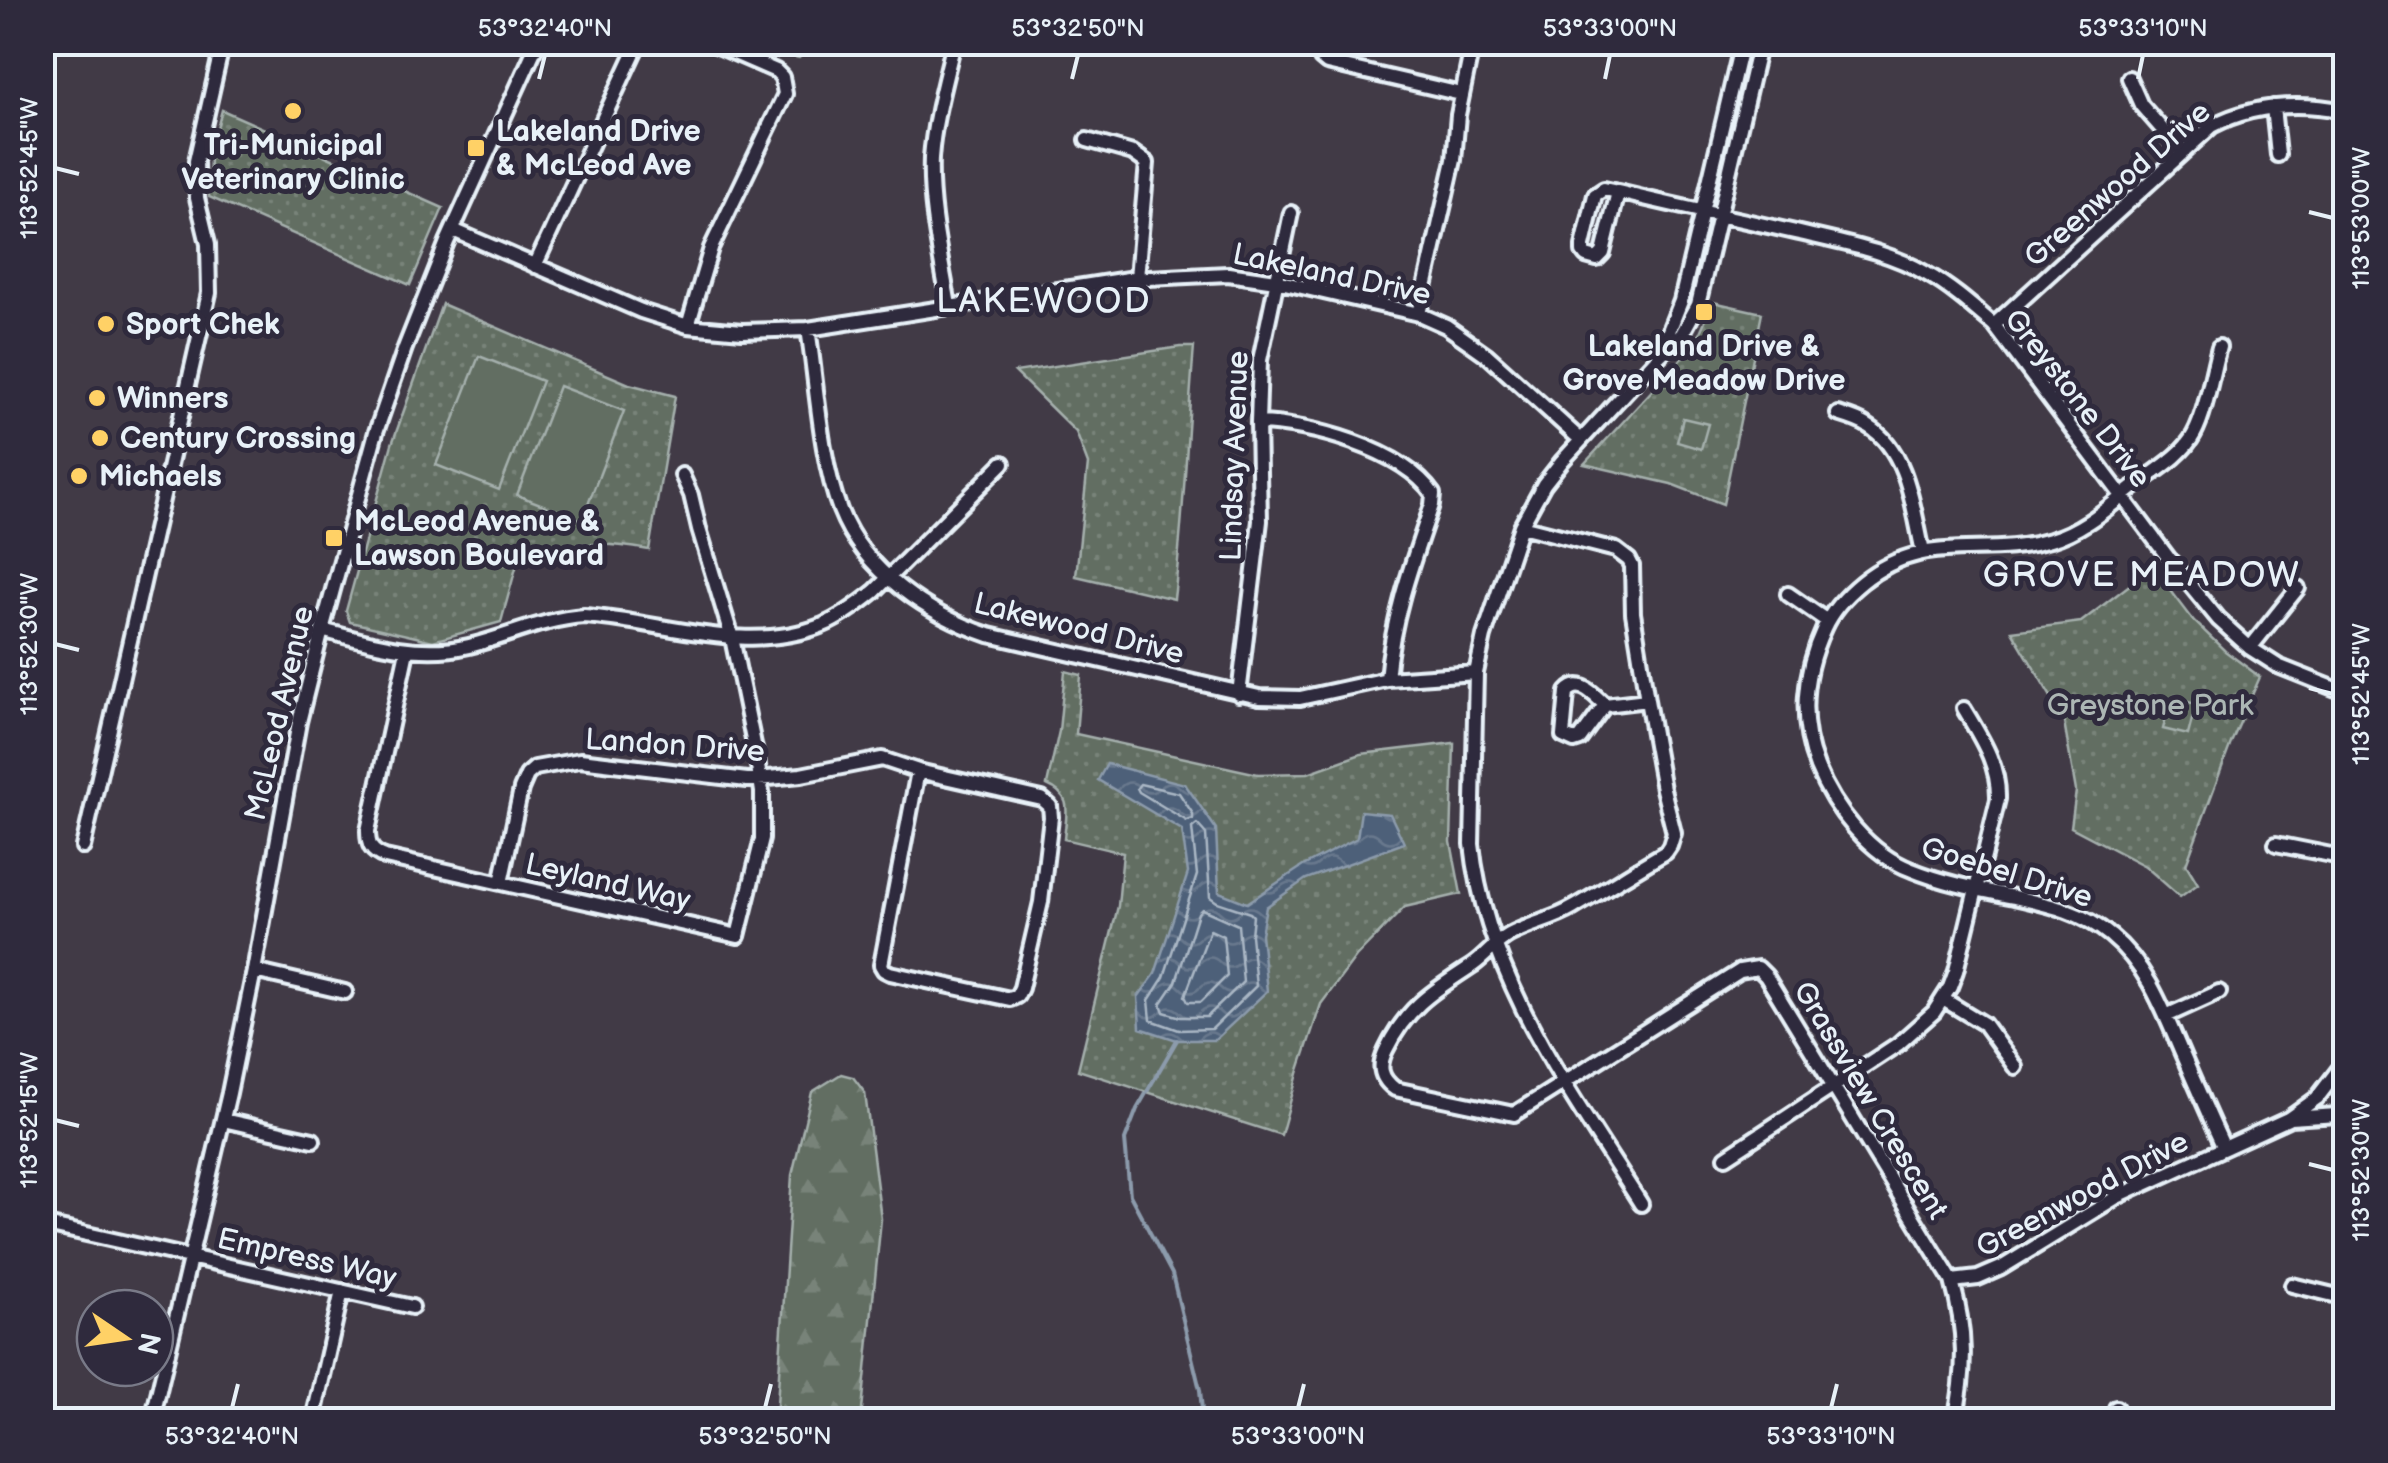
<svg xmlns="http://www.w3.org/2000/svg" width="2388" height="1463" font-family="'Balsamiq Sans',sans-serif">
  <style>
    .forest { fill: url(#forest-firs); stroke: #a5b0ad; stroke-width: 2.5 }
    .park { fill: url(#park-dots); stroke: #a5b0ad; stroke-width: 2.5 }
    .garden { fill: #626e62; stroke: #a5b0ad; stroke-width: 2.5 }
    .water { fill: url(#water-waves); stroke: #8c9bac; stroke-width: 2.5 }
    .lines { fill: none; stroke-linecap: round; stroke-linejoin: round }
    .shore { stroke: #aab7c5; stroke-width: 2.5 }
    .stream { stroke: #8c9bac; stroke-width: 4 }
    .minor-casing { stroke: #e8f1f8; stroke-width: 20 }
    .minor { stroke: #2f2a3d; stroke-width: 12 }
    .ticks { fill: none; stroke: #e8f1f8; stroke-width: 4 }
    .poi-dot { fill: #ffd166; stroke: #2f2a3d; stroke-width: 4 }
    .labels { text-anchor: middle; stroke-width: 10; stroke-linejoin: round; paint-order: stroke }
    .poi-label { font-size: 30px; font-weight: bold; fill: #e8f1f8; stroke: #2f2a3d; text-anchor: start }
    .street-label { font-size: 30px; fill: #e8f1f8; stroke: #2f2a3d }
    .park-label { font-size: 30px; fill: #acb6b4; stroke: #2f2a3d }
    .quarter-label { font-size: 35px; letter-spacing: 2.5px; fill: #e8f1f8; stroke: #2f2a3d }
    .neatline { fill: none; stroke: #e8f1f8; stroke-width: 4 }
    .ticks-label { font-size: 25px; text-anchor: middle; fill: #e8f1f8 }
  </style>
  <defs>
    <pattern id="forest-firs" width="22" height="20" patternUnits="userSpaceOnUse" patternTransform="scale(2.5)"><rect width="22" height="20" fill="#626e62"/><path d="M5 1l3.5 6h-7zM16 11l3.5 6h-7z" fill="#788379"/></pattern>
    <pattern id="park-dots" width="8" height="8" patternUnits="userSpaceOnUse" patternTransform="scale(2.5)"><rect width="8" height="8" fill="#626e62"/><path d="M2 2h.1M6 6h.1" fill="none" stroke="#788379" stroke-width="1.8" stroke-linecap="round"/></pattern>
    <pattern id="water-waves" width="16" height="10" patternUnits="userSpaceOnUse" patternTransform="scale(2.5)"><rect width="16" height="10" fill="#4e6179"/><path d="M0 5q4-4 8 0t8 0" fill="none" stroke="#68788d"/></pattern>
  </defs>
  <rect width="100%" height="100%" fill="#413a46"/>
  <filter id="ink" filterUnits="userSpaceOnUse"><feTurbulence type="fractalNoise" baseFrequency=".01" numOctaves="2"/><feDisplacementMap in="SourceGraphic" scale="20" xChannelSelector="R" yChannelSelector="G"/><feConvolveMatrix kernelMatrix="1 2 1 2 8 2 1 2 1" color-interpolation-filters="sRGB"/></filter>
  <g filter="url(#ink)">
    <path class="forest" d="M841 1074 853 1077 865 1093 881 1219 861 1420H776L792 1175 812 1092Z"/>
    <path class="park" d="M732 43 815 42V43L799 58Z
      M222 110 443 208 410 285 209 197 210 154Z
      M1713 302 1762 313 1723 504 1671 484 1584 464 1695 344Z
      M442 304 629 384 675 396 649 550C603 541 565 543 520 553L501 622 433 641 350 622 346 611 392 444Z
      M1180 347H1194C1187 431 1184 515 1174 599L1076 576 1088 464 1076 432 1015 372Z
      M2153 567 2194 621 2225 651 2260 677 2231 743 2186 864 2198 884 2180 897 2145 866 2071 827 2076 791 2063 717 2012 631 2081 622Z
      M1065 671 1081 675 1076 734 1258 774 1308 773 1361 754 1454 743 1451 842 1461 894 1405 907 1356 957 1321 1004 1299 1070 1281 1135 1078 1070 1118 906 1123 853 1064 839C1066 814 1074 796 1047 785L1059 731Z"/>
    <path class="garden" d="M479 356 542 381 499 490 436 465Z
      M559 386 624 411 582 520 517 495Z
      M1683 418 1708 424 1701 449 1677 442Z
      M2171 698 2196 704 2188 735 2163 729Z"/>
    <path class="water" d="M1107 764 1185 784 1216 829 1219 892 1247 903 1303 866 1357 838 1361 811 1390 814 1404 843 1306 879 1266 907 1261 934 1267 991 1215 1040H1177L1140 1028 1138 997 1155 974 1188 873 1182 830 1098 780Z"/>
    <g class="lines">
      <path class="shore" d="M1140 784 1179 793 1193 814V819L1187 821 1139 792 1137 788Z
        M1197 824 1206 834 1210 897 1217 902 1250 913 1253 916 1251 935 1256 986 1212 1029 1179 1030 1151 1020 1149 1000 1164 977 1197 875 1192 828Z
        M1202 909 1238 925 1243 982 1207 1017H1181L1164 1012 1161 1004 1176 982 1198 913Z
        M1210 930 1223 936 1227 976 1201 1002H1188L1185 996Z"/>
      <path class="stream" d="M1177 1040 1137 1109 1125 1140 1130 1195 1172 1274 1200 1390 1203 1420"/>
      <defs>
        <path id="minor" d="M1316 42 1321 58 1327 63 1461 94
          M2129 78 2141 105 2182 152
          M2273 107 2278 155
          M1087 140 1133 153 1147 163 1137 278
          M1618 192 1603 253 1597 259 1586 256 1583 252V246L1595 195 1604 189 1618 192C1680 207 1742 220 1804 234 1846 244 1890 252 1927 274 1952 288 1973 307 1994 325L2173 564 2218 619 2250 648 2278 666 2346 693
          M453 230 641 311 688 326 742 331 808 329 1128 279 1228 274 1276 281 1419 314 1446 326 1487 355 1581 440
          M535 266 639 42
          M949 306C941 258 929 207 931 158 934 119 945 81 954 42
          M1419 314 1454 160 1458 115 1473 42
          M1994 325 2212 126C2253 104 2300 102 2346 111
          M688 326 711 248 785 94 782 77 776 71 709 42
          M808 329C817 385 820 458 840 510 864 572 929 615 989 635L1259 697 1300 698 1387 679 1476 673
          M1663 346 1681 301 1742 42
          M2219 347C2212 372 2206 412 2194 434 2183 455 2157 470 2138 484 2111 505 2083 531 2050 540 1981 561 1926 530 1862 582 1846 595 1832 610 1824 628 1803 673 1799 721 1817 767 1834 809 1869 854 1912 870 1944 883 1981 890 2014 897 2050 905 2083 912 2111 936 2149 967 2165 1015 2184 1058 2197 1088 2210 1118 2224 1148
          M1838 414C1848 417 1859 420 1868 426 1909 451 1913 510 1923 552
          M1258 423C1309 424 1402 449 1433 494L1432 505C1412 563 1392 618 1387 679
          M1521 526 1616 550 1629 560 1632 566 1633 613 1647 700 1663 789 1674 833 1670 846 1666 852C1635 870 1604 890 1573 908 1553 920 1529 924 1509 935 1495 943 1486 956 1473 965 1435 990 1407 1006 1386 1050 1378 1066 1380 1078 1395 1089L1514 1114 1740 971 1758 968 1766 976 1952 1281C1966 1331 1966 1370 1955 1420
          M1788 594 1827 621
          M322 630C370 643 419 658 469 646 509 636 543 619 584 616 662 621 746 656 823 625 842 617 859 604 875 591L1003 463
          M2250 648 2298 588
          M407 651 368 831C368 845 371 852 385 857L738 936 762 839V792L757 759 732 638 699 529 691 495 682 475
          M1239 694 1260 521 1258 423 1260 360 1291 213
          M1605 705C1594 695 1580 677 1567 692L1563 736 1574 741 1580 739 1605 705 1647 700
          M2276 844 2346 858
          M83 847 209 293 208 244 197 198 196 161 223 42
          M501 883 521 789 527 775 535 768 580 760 747 780 801 775 882 759 918 771 1042 799 1050 806 1051 817 1041 902 1021 988 1017 996 1010 999 890 973 884 970 881 965 918 771
          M254 971 345 992
          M1943 999 1984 1024 2015 1067
          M2166 1016 2219 992
          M2290 1118 2338 1115 2346 1107
          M223 1120 313 1140
          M1726 1157 1898 1044 1934 1012 1950 987 1956 971 1998 799C1999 764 1981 738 1964 709
          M1641 1204C1571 1093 1486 979 1472 844L1476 673 1484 636 1521 526 1544 484 1562 461 1658 357 1682 334 1698 305 1760 42
          M42 1224 412 1307
          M1952 1281 1978 1278 2001 1268 2117 1197 2288 1119 2317 1098 2346 1060
          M2292 1285 2346 1298
          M2116 1408 2117 1420
          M152 1420 229 1093 254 971 299 722 322 630 376 432 405 348 447 242 538 42
          M313 1420 342 1291"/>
      </defs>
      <use href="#minor" class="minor-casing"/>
      <use href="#minor" class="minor"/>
    </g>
  </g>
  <path class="ticks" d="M539 79 545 55M1072 79 1078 55M1605 79 1610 55M2138 79 2143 55M55 168 79 174M2309 212 2333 218M55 644 79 650M2309 688 2333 694M55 1120 79 1126M2309 1164 2333 1170M232 1408 238 1384M765 1408 771 1384M1298 1408 1304 1384M1831 1408 1837 1384"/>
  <g class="poi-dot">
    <circle cx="293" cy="111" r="10"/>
    <rect x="466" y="138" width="20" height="20" rx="5"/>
    <rect x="1694" y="302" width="20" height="20" rx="5"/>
    <circle cx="106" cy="324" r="10"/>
    <circle cx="97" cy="398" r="10"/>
    <circle cx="100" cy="438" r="10"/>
    <circle cx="79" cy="476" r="10"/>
    <rect x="324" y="528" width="20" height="20" rx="5"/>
  </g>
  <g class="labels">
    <g class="poi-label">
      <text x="496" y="141">Lakeland Drive<tspan x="496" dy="34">&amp; McLeod Ave</tspan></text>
      <text x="293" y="155" text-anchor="middle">Tri-Municipal<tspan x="293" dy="34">Veterinary Clinic</tspan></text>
      <text x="126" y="334">Sport Chek</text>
      <text x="1704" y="356" text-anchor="middle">Lakeland Drive &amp;<tspan x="1704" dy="34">Grove Meadow Drive</tspan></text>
      <text x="117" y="408">Winners</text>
      <text x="120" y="448">Century Crossing</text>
      <text x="99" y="486">Michaels</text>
      <text x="354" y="531">McLeod Avenue &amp;<tspan x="354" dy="34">Lawson Boulevard</tspan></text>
    </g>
    <g class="street-label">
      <text transform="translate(2117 184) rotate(-41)" y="10">Greenwood Drive</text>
      <text transform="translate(1332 274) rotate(12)" y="10">Lakeland Drive</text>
      <text transform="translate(2078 398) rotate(52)" y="10">Greystone Drive</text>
      <text transform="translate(1234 456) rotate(-88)" y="10">Lindsay Avenue</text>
      <text transform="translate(1079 628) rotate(14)" y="10">Lakewood Drive</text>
      <text transform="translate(279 713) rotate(-77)" y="10">McLeod Avenue</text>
      <text transform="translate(675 745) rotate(4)" y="10">Landon Drive</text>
      <text transform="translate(2007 872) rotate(17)" y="10">Goebel Drive</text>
      <text transform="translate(608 882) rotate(13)" y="10">Leyland Way</text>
      <text transform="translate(1871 1100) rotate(59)" y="10">Grassview Crescent</text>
      <text transform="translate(2082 1194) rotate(-28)" y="10">Greenwood Drive</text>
      <text transform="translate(307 1258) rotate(13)" y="10">Empress Way</text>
    </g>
    <g class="park-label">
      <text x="2150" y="715">Greystone Park</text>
    </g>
    <g class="quarter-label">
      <text x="1044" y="312">LAKEWOOD</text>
      <text x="2142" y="586">GROVE MEADOW</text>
    </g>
  </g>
  <rect width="2388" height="1463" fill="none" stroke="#2f2a3d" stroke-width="110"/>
  <g transform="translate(125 1338) rotate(103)"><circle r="48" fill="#2f2a3d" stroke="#797a88" stroke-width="2.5"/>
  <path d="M0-8L18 38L0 25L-18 38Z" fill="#ffd166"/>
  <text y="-15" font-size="28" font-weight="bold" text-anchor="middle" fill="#e8f1f8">N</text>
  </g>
  <rect x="55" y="55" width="2278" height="1353" class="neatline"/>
  <g class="ticks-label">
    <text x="545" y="36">53°32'40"N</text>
    <text x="1078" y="36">53°32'50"N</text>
    <text x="1610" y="36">53°33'00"N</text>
    <text x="2143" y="36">53°33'10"N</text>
    <text transform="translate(28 168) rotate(-90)" y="9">113°52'45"W</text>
    <text transform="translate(2360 218) rotate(-90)" y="9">113°53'00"W</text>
    <text transform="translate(28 644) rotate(-90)" y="9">113°52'30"W</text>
    <text transform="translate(2360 694) rotate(-90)" y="9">113°52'45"W</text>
    <text transform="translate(28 1120) rotate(-90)" y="9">113°52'15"W</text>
    <text transform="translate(2360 1170) rotate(-90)" y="9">113°52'30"W</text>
    <text x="232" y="1444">53°32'40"N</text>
    <text x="765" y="1444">53°32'50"N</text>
    <text x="1298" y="1444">53°33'00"N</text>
    <text x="1831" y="1444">53°33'10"N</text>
  </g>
</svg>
